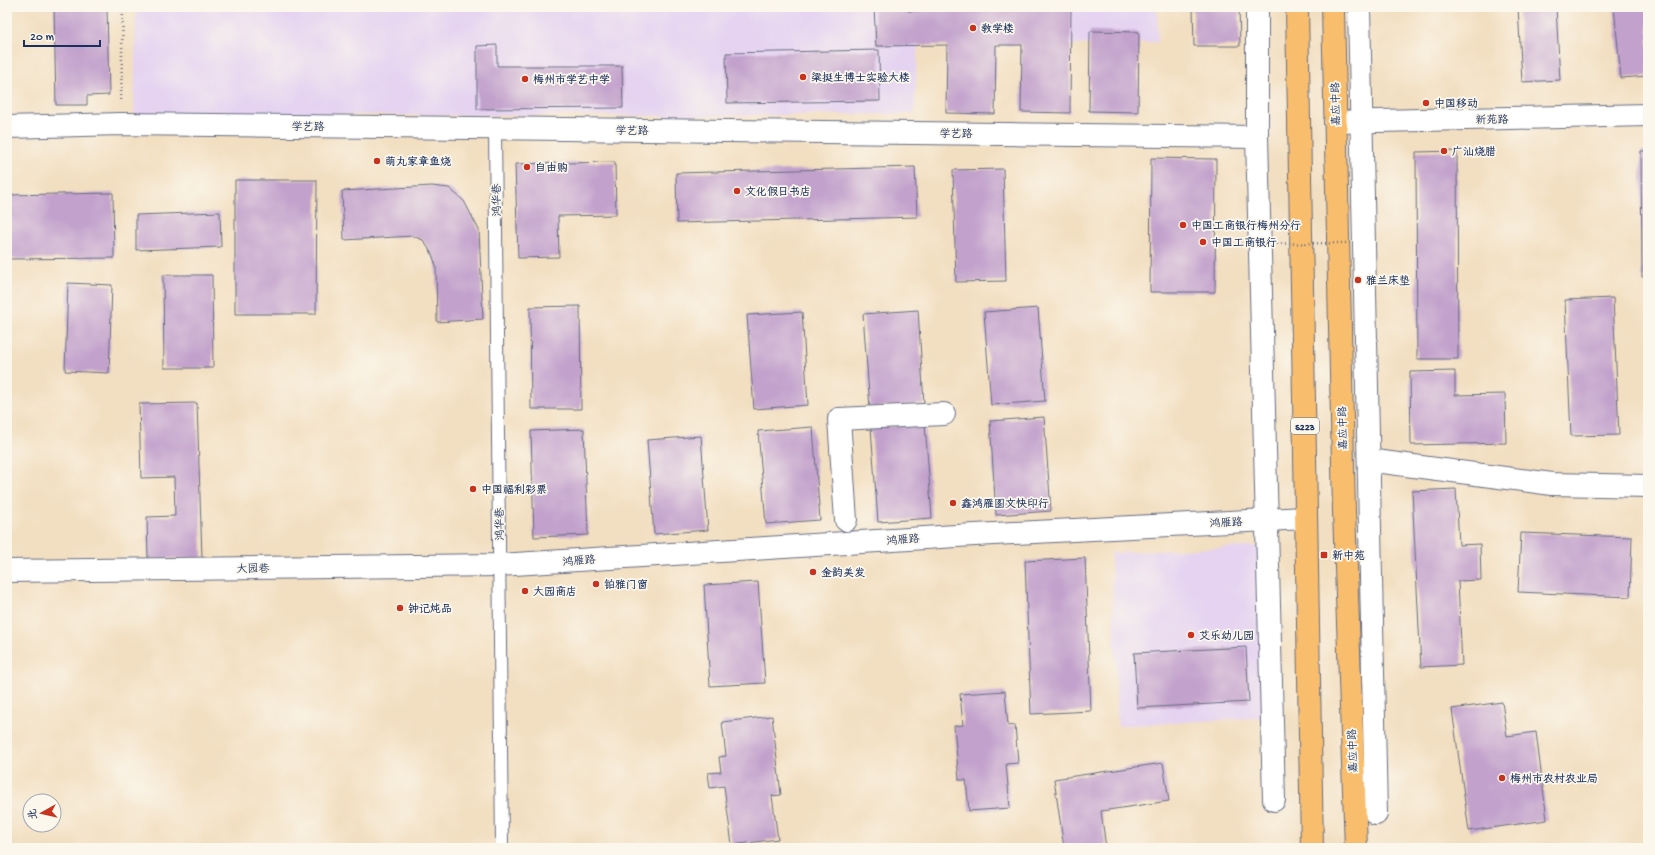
<svg xmlns="http://www.w3.org/2000/svg" width="1655" height="855" font-family="'Gochi Hand','LXGW WenKai TC',sans-serif">
  <style>
    .built { fill: #e5d3f1 }
    .building { fill: #c2a1cc }
    .lines { fill: none; stroke-linecap: round; stroke-linejoin: round }
    .service-casing { stroke: #666c80; stroke-width: 14 }
    .minor-casing { stroke: #666c80; stroke-width: 24 }
    .tertiary-casing { stroke: #666c80; stroke-width: 24 }
    .primary-casing { stroke: #666c80; stroke-width: 24 }
    .path { stroke: #666c80; stroke-width: 2.5; stroke-dasharray: 1 3; stroke-linecap: butt }
    .service { stroke: #fff; stroke-width: 12 }
    .minor { stroke: #fff; stroke-width: 22 }
    .tertiary { stroke: #fff; stroke-width: 22 }
    .primary { stroke: #f9be6d; stroke-width: 22 }
    .path-bridge { stroke: #666c80; stroke-width: 2.5; stroke-dasharray: 1 3; stroke-linecap: butt }
    .poi-dot { fill: #c8321e; stroke: #fbf7ec; stroke-width: 1.5 }
    .labels { text-anchor: middle; stroke-width: 3.5; stroke-linejoin: round; paint-order: stroke }
    .shield { fill: #fbf7ec; stroke: #5e6b89; stroke-width: 1 }
    .shield-label { font-size: 10px; font-weight: bold; fill: #1b2f5e }
    .poi-label { font-size: 11px; font-weight: bold; fill: #1b2f5e; stroke: #fbf7ec; text-anchor: start }
    .street-label { font-size: 11px; fill: #1b2f5e; stroke: #fbf7ec }
  </style>
  <rect width="100%" height="100%" fill="#fbf7ec"/>
  <filter id="ink" filterUnits="userSpaceOnUse"><feTurbulence type="fractalNoise" baseFrequency=".025" numOctaves="2"/><feDisplacementMap in="SourceGraphic" scale="8" xChannelSelector="R" yChannelSelector="G"/><feConvolveMatrix kernelMatrix="1 2 1 2 8 2 1 2 1" color-interpolation-filters="sRGB"/></filter>
  <filter id="wash" filterUnits="userSpaceOnUse"><feTurbulence type="fractalNoise" baseFrequency=".012" numOctaves="4" result="noise"/><feDisplacementMap in="SourceGraphic" scale="16" xChannelSelector="R" yChannelSelector="G"/><feGaussianBlur stdDeviation="0.9" result="paint"/><feColorMatrix in="noise" values="0 0 0 0 0 0 0 0 0 0 0 0 0 0 0 0 0 1.4 0 .05"/><feComposite in="paint" operator="in"/></filter>
  <g filter="url(#wash)">
    <rect width="100%" height="100%" fill="#f2dec0"/>
    <path class="built" d="M136 7H1157L1158 42 1072 45H918L914 114 669 116 134 114Z
      M1261 546 1272 717 1118 726 1111 553Z"/>
    <g id="blocks">
      <path class="building" d="M54 7H107L109 95 87 96V105H56Z
        M874 7H908V11L1071 7 1070 113 1021 112 1022 45H996L995 114 946 113 947 45 876 46Z
        M1193 7H1239L1240 46H1194Z
        M1518 7H1556L1560 80 1522 82Z
        M1614 7H1648V76L1621 78Z
        M1090 31 1139 32 1138 112 1089 111Z
        M497 45V66H622L623 108 477 109V46Z
        M879 50 880 101 727 103 726 53Z
        M1457 151 1458 359H1417L1416 152Z
        M1641 151H1648V277H1642Z
        M1151 158 1216 159 1215 292H1150Z
        M615 162 616 215 558 216 559 257 518 258 515 164Z
        M915 167 917 217 677 223 676 173Z
        M1003 169 1006 281 956 282 953 170Z
        M235 180H317L316 314H235Z
        M432 186 449 188 464 201 479 230 483 319 437 322 436 266 432 254 423 240 413 236 344 240 342 191Z
        M113 193 114 258 7 259V195Z
        M220 212 221 247 136 250V215Z
        M163 275H212L213 368H164Z
        M68 283 112 285 109 373 65 371Z
        M1613 298 1619 435 1571 436 1565 300Z
        M580 306 581 409H531L530 307Z
        M1038 308 1045 401 991 405 984 312Z
        M918 310 924 404 870 408 863 314Z
        M802 312 808 405 754 409 747 315Z
        M1455 371V395L1505 394 1506 443 1411 445 1410 372Z
        M197 403 202 558 148 559 147 517 175 516 174 477 141 478 139 404Z
        M1044 417 1051 511 996 515 990 421Z
        M925 424 932 518 878 522 871 428Z
        M813 427 820 520 766 524 758 431Z
        M584 429 588 535 534 537 531 431Z
        M701 436 708 530 654 534 647 440Z
        M1456 489 1459 545 1480 544 1481 580 1458 581 1462 665 1421 667 1412 491Z
        M1521 533 1632 537 1630 597 1518 592Z
        M1085 558 1091 711 1031 714 1025 561Z
        M758 582 765 683 710 686 704 585Z
        M1246 647 1249 702 1137 708 1134 653Z
        M1005 691 1008 726 1015 725 1018 763 1006 764 1010 808 969 811 966 780H959L954 726 963 725 960 694Z
        M1502 702 1507 736 1536 732 1547 820 1469 831 1452 709Z
        M772 716 781 795 772 796 778 839 732 845 724 786 710 788 708 773 721 772 719 757 726 756 722 722Z
        M1163 763 1169 801 1101 811 1106 848H1064L1054 779Z"/>
    </g>
  </g>
  <g filter="url(#ink)">
    <use href="#blocks" fill-opacity="0" stroke="#666c80" stroke-width="1"/>
    <g class="lines">
      <defs>
        <path id="service" d="M495 128 502 848"/>
        <path id="minor" d="M1257 7V137L1274 800
          M1359 7 1376 814
          M846 520 839 419 944 414
          M7 571 499 565 956 536 1306 518"/>
        <path id="tertiary" d="M1335 122 1648 115
          M7 127 121 124 1257 137
          M1375 461 1552 484 1648 486"/>
        <path id="primary" d="M1297 7 1312 848
          M1333 7 1344 511 1356 848"/>
      </defs>
      <use href="#service" class="service-casing"/>
      <use href="#minor" class="minor-casing"/>
      <use href="#tertiary" class="tertiary-casing"/>
      <use href="#primary" class="primary-casing"/>
      <path class="path" d="M121 100 123 7"/>
      <use href="#service" class="service"/>
      <use href="#minor" class="minor"/>
      <use href="#tertiary" class="tertiary"/>
      <use href="#primary" class="primary"/>
      <path class="path-bridge" d="M1237 244 1351 243"/>
    </g>
  </g>
  <g class="poi-dot">
    <circle cx="973" cy="28" r="4"/>
    <circle cx="803" cy="77" r="4"/>
    <circle cx="525" cy="79" r="4"/>
    <circle cx="1426" cy="103" r="4"/>
    <circle cx="1444" cy="151" r="4"/>
    <circle cx="377" cy="161" r="4"/>
    <circle cx="527" cy="167" r="4"/>
    <circle cx="737" cy="191" r="4"/>
    <circle cx="1183" cy="225" r="4"/>
    <circle cx="1203" cy="242" r="4"/>
    <circle cx="1358" cy="280" r="4"/>
    <circle cx="473" cy="489" r="4"/>
    <circle cx="953" cy="503" r="4"/>
    <rect x="1320" y="551" width="8" height="8" rx="2"/>
    <circle cx="813" cy="572" r="4"/>
    <circle cx="596" cy="584" r="4"/>
    <circle cx="525" cy="591" r="4"/>
    <circle cx="400" cy="608" r="4"/>
    <circle cx="1191" cy="635" r="4"/>
    <circle cx="1502" cy="778" r="4"/>
  </g>
  <g class="labels">
    <rect class="shield" x="1291" y="418" width="28" height="16" rx="3"/>
    <g class="shield-label">
      <text x="1305" y="430">S223</text>
    </g>
    <g class="poi-label">
      <text x="981" y="32">教学楼</text>
      <text x="811" y="81">梁挺生博士实验大楼</text>
      <text x="533" y="83">梅州市学艺中学</text>
      <text x="1434" y="107">中国移动</text>
      <text x="1452" y="155">广汕烧腊</text>
      <text x="385" y="165">萌丸家章鱼烧</text>
      <text x="535" y="171">自由购</text>
      <text x="745" y="195">文化假日书店</text>
      <text x="1191" y="229">中国工商银行梅州分行</text>
      <text x="1211" y="246">中国工商银行</text>
      <text x="1366" y="284">雅兰床垫</text>
      <text x="481" y="493">中国福利彩票</text>
      <text x="961" y="507">鑫鸿雁图文快印行</text>
      <text x="1332" y="559">新中苑</text>
      <text x="821" y="576">金韵美发</text>
      <text x="604" y="588">铂雅门窗</text>
      <text x="533" y="595">大园商店</text>
      <text x="408" y="612">钟记炖品</text>
      <text x="1199" y="639">艾乐幼儿园</text>
      <text x="1510" y="782">梅州市农村农业局</text>
    </g>
    <g class="street-label">
      <text transform="translate(1335 104) rotate(-91)" y="4">嘉应中路</text>
      <text transform="translate(1492 119) rotate(-1)" y="4">新苑路</text>
      <text transform="translate(308 126) rotate(1)" y="4">学艺路</text>
      <text transform="translate(632 130) rotate(1)" y="4">学艺路</text>
      <text transform="translate(956 133) rotate(1)" y="4">学艺路</text>
      <text transform="translate(496 200) rotate(-91)" y="4">鸿华巷</text>
      <text transform="translate(1342 428) rotate(-91)" y="4">嘉应中路</text>
      <text transform="translate(1226 522) rotate(-3)" y="4">鸿雁路</text>
      <text transform="translate(499 524) rotate(-91)" y="4">鸿华巷</text>
      <text transform="translate(903 539) rotate(-4)" y="4">鸿雁路</text>
      <text transform="translate(579 560) rotate(-4)" y="4">鸿雁路</text>
      <text transform="translate(253 568) rotate(-1)" y="4">大园巷</text>
      <text transform="translate(1352 751) rotate(-92)" y="4">嘉应中路</text>
    </g>
  </g>
  <rect width="1655" height="855" fill="none" stroke="#fbf7ec" stroke-width="24"/>
  <g transform="translate(42 813) rotate(262)"><circle r="19" fill="#fbf7ec" stroke="#a1a7b3"/>
  <path d="M0-3L7 15L0 10L-7 15Z" fill="#c8321e"/>
  <text y="-6" font-size="11" font-weight="bold" text-anchor="middle" fill="#1b2f5e">北</text>
  </g>
  <path d="M24 40v6h76v-6" fill="none" stroke="#1b2f5e" stroke-width="2"/>
  <text x="30" y="40" font-size="12" fill="#1b2f5e" stroke="#fbf7ec" stroke-width="3" paint-order="stroke">20 m</text>
</svg>
